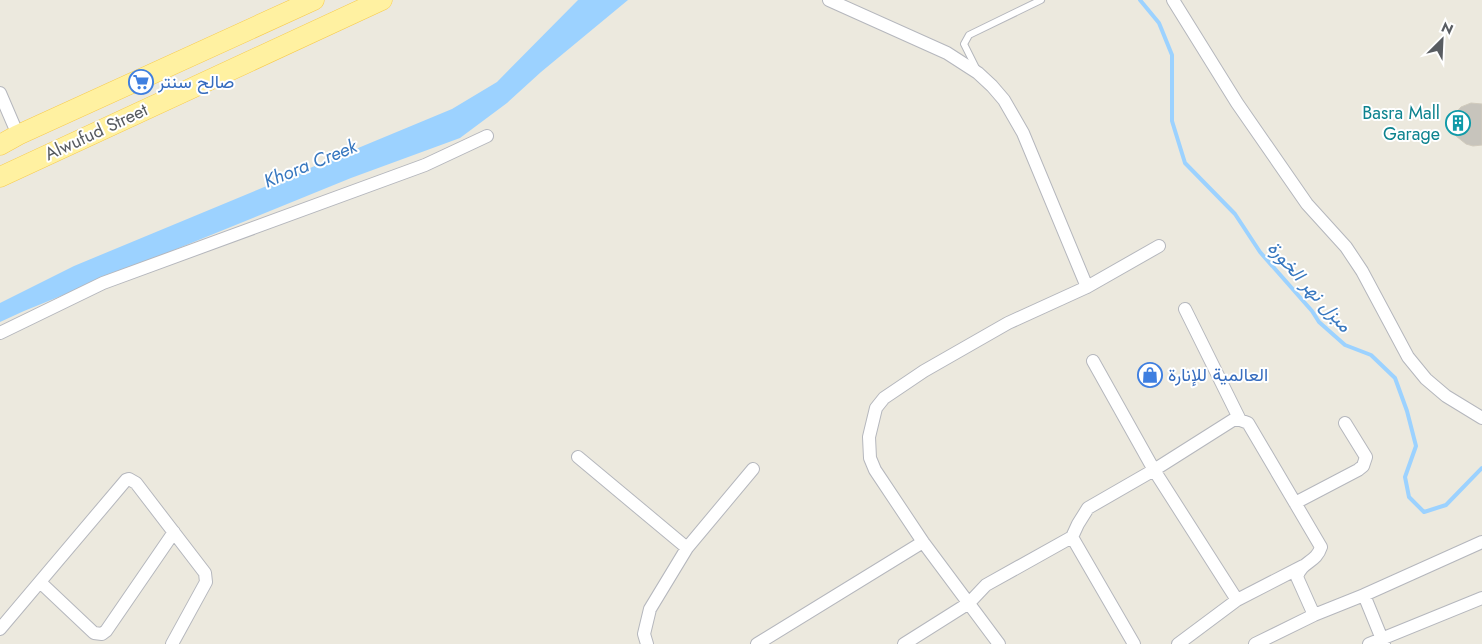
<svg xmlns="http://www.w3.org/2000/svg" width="1482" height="644" font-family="Jost,Vazirmatn,sans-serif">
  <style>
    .water { fill: #9cd2ff }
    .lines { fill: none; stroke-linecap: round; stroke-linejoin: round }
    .stream { stroke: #9cd2ff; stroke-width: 4 }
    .building { fill: #c7c4bc; stroke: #d1cbbd }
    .lane-casing { stroke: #b5b7bd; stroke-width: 8 }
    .street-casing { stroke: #b5b7bd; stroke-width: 14 }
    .primary-casing { stroke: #f8cb4b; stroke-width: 21 }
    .lane { stroke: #fff; stroke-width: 6 }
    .street { stroke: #fff; stroke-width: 12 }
    .primary { stroke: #fff1a1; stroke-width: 20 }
    .labels { text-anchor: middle; stroke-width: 4; stroke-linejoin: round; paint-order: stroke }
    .shop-label { font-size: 18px; fill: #366cbe; stroke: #fff; text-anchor: start }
    .culture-label { font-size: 18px; fill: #0d838f; stroke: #fff; text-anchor: end }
    .street-label { font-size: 18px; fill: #585c61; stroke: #fff }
    .water-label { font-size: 19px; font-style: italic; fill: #3777bf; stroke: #fff }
  </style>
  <rect width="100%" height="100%" fill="#ece9de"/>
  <path class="water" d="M578 0H628L541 72 507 103 460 138 351 178 24 311 0 322V303L74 266 452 109 497 82Z"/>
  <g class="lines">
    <path class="stream" d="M1140 0 1159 23 1172 55V121L1185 163 1235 214 1260 252 1312 311 1319 322 1345 345 1371 355 1395 378 1407 411 1416 446 1405 477 1409 497 1424 512 1446 505 1482 468"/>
  </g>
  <path class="building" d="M1471 103 1482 104V145L1473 146 1466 144 1456 136 1454 131 1453 121 1454 115 1461 107Z"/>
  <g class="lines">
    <defs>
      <path id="lane" d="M977 70 964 44 969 35 1041 0"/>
      <path id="street" d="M829 0 947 53 978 73 992 86 1004 100 1023 133 1087 287
        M1173 0 1237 103 1307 204 1346 247 1362 271 1408 357 1426 379 1446 396 1482 418
        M0 93 18 135
        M1185 309 1240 420
        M0 333 103 283 425 165 487 136
        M1093 361 1154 470 1237 600 1303 566
        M578 457 687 548
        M1295 503 1358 470 1363 466 1366 457 1345 423
        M1072 537 1134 644
        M40 582 94 633 102 634 106 631 174 532
        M1364 595 1482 542
        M0 629 126 480 129 479 136 483 205 573 206 582 172 644
        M647 644 644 634 650 609 687 548 753 469
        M757 644 923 542
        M904 644 969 603 986 585 1072 537 1078 524 1088 508 1154 470 1233 420H1240L1248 423 1321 547C1316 563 1302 561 1297 577L1314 615 1364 595 1384 644
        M999 644 923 542 875 470 870 458 869 437 876 408 884 398 924 371 1008 323 1087 287 1159 246
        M1178 644 1237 600
        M1255 644 1314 615
        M1369 644 1482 598"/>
      <path id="primary" d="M0 145 18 135 314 0
        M0 177 382 0"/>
    </defs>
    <use href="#lane" class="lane-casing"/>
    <use href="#street" class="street-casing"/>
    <use href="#primary" class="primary-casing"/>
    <use href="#lane" class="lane"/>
    <use href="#street" class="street"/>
    <use href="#primary" class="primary"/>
  </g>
  <defs>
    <symbol id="supermarket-ring" viewBox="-11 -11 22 22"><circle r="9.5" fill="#fff" stroke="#3f7fe0" stroke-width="1.5"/><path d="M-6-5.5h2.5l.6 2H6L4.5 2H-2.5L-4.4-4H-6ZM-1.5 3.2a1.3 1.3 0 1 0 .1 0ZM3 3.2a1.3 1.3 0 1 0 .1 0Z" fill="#3f7fe0"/></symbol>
    <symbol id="building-ring" viewBox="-11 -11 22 22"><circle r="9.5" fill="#fff" stroke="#0f9aa8" stroke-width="1.5"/><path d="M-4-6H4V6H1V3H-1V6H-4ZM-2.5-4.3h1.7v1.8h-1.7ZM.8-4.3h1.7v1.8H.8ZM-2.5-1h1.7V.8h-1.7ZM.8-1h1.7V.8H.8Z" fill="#0f9aa8"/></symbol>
    <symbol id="shop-ring" viewBox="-11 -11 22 22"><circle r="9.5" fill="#fff" stroke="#3f7fe0" stroke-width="1.5"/><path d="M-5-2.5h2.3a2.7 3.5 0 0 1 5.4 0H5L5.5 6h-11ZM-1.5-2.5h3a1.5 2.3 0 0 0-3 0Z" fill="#3f7fe0"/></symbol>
  </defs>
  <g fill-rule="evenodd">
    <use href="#supermarket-ring" x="127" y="68" width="28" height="28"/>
    <use href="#building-ring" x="1444" y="109" width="28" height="28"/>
    <use href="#shop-ring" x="1136" y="361" width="28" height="28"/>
  </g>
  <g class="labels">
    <g class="shop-label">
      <text x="158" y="88">صالح سنتر</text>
      <text x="1168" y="381">العالمية للإنارة</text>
    </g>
    <g class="culture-label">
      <text x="1440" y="119">Basra Mall<tspan x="1440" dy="21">Garage</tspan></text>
    </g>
    <g class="street-label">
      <text transform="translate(96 132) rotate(-25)" y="6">Alwufud Street</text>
    </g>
    <g class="water-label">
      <text transform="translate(310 163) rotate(-22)" y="7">Khora Creek</text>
      <text transform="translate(1310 286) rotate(48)" y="7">مبزل نهر الخورة</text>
    </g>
  </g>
  <g transform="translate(1442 40) rotate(24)" stroke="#ffffff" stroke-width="4" paint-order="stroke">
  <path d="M0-4L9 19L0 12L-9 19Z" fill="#585c61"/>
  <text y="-8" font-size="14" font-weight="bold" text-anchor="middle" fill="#585c61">N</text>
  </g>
</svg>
